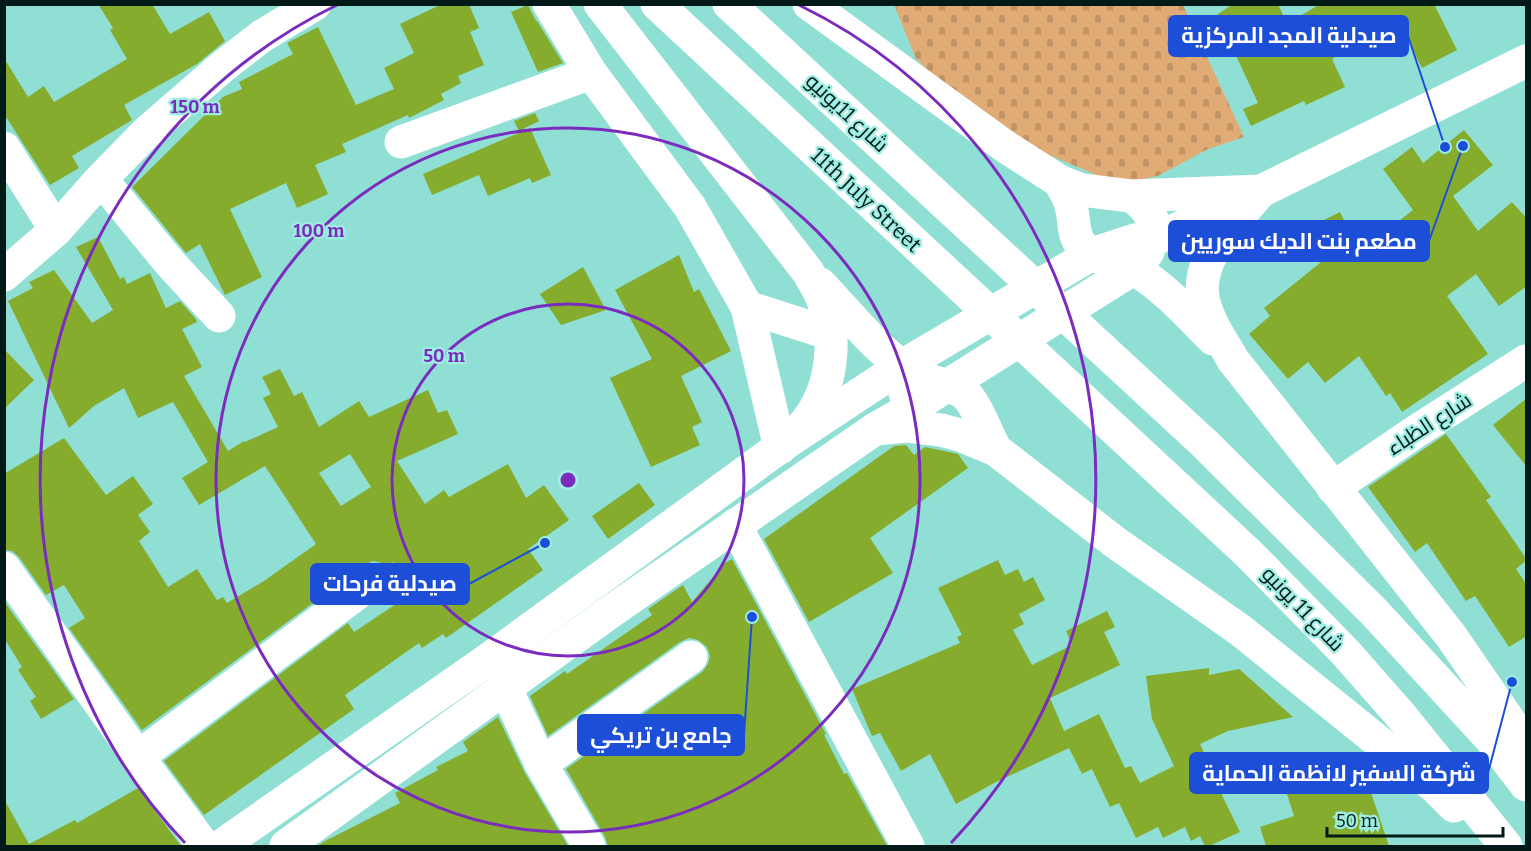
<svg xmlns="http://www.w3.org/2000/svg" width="1531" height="851" font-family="Bitter,Cairo,serif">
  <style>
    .cemetery { fill: url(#cemetery-stones) }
    .building { fill: #85ac2d; fill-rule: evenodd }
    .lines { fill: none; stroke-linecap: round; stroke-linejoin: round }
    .minor { stroke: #fff; stroke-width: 33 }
    .major { stroke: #fff; stroke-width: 33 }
    .highway { stroke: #fff; stroke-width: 33 }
    .ring { fill: none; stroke: #7b2cbf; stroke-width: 3 }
    .labels { text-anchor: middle; stroke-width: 4.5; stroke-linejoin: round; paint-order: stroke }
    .street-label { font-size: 21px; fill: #011917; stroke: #9dede2 }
    .centre { fill: #7b2cbf; stroke: #9dede2; stroke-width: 3 }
    .ring-label { font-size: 18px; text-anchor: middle; font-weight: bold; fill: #7b2cbf; stroke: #9dede2; stroke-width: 4.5; stroke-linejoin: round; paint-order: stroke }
    .leader { fill: none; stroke: #1d4ed8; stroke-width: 2 }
    .callout-dot { fill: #1d4ed8; stroke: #9dede2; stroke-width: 2 }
    .callout { fill: #1d4ed8; stroke: #1d4ed8; stroke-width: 2 }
    .callout-label { font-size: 22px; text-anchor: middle; font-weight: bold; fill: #fff }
  </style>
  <defs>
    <pattern id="cemetery-stones" width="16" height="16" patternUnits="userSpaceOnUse" patternTransform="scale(1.5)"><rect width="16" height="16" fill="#e1ab76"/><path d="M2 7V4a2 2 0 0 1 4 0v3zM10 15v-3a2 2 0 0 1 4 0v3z" fill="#bf9365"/></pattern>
  </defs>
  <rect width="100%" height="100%" fill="#90dfd5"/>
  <path class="cemetery" d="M901 4 1183 5 1244 137 1208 149 1158 176 1118 184 1042 152 943 84 916 59 895 7Z"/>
  <path class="building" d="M98 4H152L170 34 209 12 225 41 197 64 124 105 132 120 72 156 79 168 50 185 4 114V58L28 97 44 86 54 102 127 59 110 30 113 28Z
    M442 4H469L479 28 470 32 484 65 458 76 461 83 441 94 444 100 409 118 408 115 342 144 346 152 315 165 328 194 297 208 286 183 230 209 262 277 225 295 200 244 186 253 132 187 223 97 242 89 239 82 293 54 287 43 318 27 356 105 394 89 384 68 414 53 400 24Z
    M1233 4H1278L1287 24 1320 4H1434L1457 50 1422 68 1397 20 1332 59 1345 87 1306 105 1304 101 1251 126 1243 109 1258 103 1233 49 1224 55 1203 24Z
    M528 5 536 21H537L563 63 538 72 511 12Z
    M535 113 539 121 519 131 514 121Z
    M530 128 551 175 532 183 530 178 488 196 479 175 432 195 423 174Z
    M1464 130 1493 165 1453 196 1478 231 1512 202 1527 219V286L1499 306 1476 274 1447 296 1488 354 1402 412 1390 393 1386 396 1359 356 1325 383 1308 362 1288 379 1249 334 1270 316 1264 308 1320 263 1304 230 1340 212 1359 252 1413 210 1383 169 1412 147 1423 163Z
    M98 237 120 279 124 277 127 284 150 273 166 308 180 301 195 318 197 322 182 329 202 367 184 376 228 451 244 441 245 442 278 427 263 398 271 394 262 377 280 369 294 396 302 392 319 427 359 401 369 417 428 390 438 413 447 410 458 434 397 461 425 504 444 490 449 497 508 464 526 498 544 485 569 520 528 549 543 570 446 638 443 634 422 648 419 643 345 695 354 709 204 815 164 761 348 623 354 632 414 592 393 562 386 566 382 563 373 561 364 565 142 730 69 628 85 618 64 585 46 595 19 557 12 551 4 550V474L64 438 106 495 133 476 153 504 138 515 150 532 139 541 168 587 197 569 217 600 223 597 227 603 264 581 316 544 265 466 199 505 182 478 208 462 173 402 138 418 124 388 94 406 69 428 8 301 33 288 29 282 54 270 92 323 113 310 76 247ZM350 454 371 487 341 506 319 473Z
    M679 255 694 292 699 289 731 351 681 376 702 422 692 427 700 445 651 467 610 378 652 359 615 290Z
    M583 267 606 310 561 325 540 294Z
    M4 349 34 380 4 409Z
    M1527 398V467L1493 425Z
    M1446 434 1491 497 1486 500 1527 560 1516 569 1527 585V636L1509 647 1475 596 1466 601 1427 543 1415 552 1368 487Z
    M906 445 914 455 925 447 954 453 958 454 968 468 870 538 893 573 809 622 764 539 894 446Z
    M639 483 655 505 608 539 592 516Z
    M732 559 826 734 824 735 844 774 847 773 887 846H608L605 837 566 769 702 672 708 664 710 656 707 647 698 640 689 638 680 642 548 736 530 696 565 671 567 674 652 615 648 609 683 585 692 602 725 563Z
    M998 560 1005 575 1018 569 1024 582 1033 577 1045 600 1019 614 1024 624 1013 630 1032 665 1072 645 1066 631 1107 611 1115 627 1104 632 1120 665 1050 698 1064 731 1099 714 1125 768 1131 766 1140 783 1174 766 1152 719 1146 676 1209 668V675L1239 669 1293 717 1228 731 1200 744 1216 778 1214 779 1240 832 1209 846H1205L1200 836 1191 841 1185 827 1163 838 1158 827 1136 838 1119 803 1110 807 1092 769 1082 774 1069 748 996 782 956 804 930 754 901 771 880 733 872 736 852 689 960 643 957 637 962 635 938 588Z
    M4 601 74 699 41 719 30 701 36 697 18 670 22 667 4 638Z
    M498 717 525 773 568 846H317L327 840 400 803 395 793 438 770 436 767 468 751 463 742Z
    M1361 763 1389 846H1266L1260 827 1294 816 1285 788Z
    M138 788 181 846H4V799L29 844 75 820 77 823Z"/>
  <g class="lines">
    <path class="minor" d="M549 4 591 73 690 207 747 307 831 334
      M401 142 591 73
      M4 148 56 230
      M101 179 170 263 219 316
      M4 275 56 230 101 179 147 132 222 67 262 36 315 4
      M747 307 780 448
      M1333 488 1415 432 1526 361
      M735 525 908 846
      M4 568 138 757 204 846
      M505 687 541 764 589 846
      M138 757 375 580
      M541 764 691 657"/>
    <path class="major" d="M221 846 486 661 787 442 902 366 1092 254 1135 240 1157 238 1261 191 1526 61
      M286 846 613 610 875 429 910 409 1133 269 1148 252"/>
    <path class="highway" d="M600 4 808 272C813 281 820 291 823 301 838 339 832 389 806 422 800 429 794 436 787 442
      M657 4 1249 554 1345 652 1403 718 1506 846
      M729 4 1205 444 1375 613 1490 738 1526 785
      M809 4 1006 147 1059 181 1082 190 1131 196 1261 191
      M1059 181C1064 189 1069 197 1071 206 1075 220 1072 235 1082 246 1095 261 1120 261 1137 271 1166 289 1189 315 1213 339
      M1261 191C1236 221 1193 259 1204 302 1209 323 1223 342 1233 360L1451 636 1526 745
      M1131 196C1147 206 1155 219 1157 238
      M820 284C848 313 879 353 913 374 929 383 951 383 965 394 977 404 987 435 996 450
      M902 366C903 388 906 411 922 427
      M875 429 906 426 941 430 960 435 996 450 1116 543 1240 630 1436 788 1454 806"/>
  </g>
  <g class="ring">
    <circle cx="568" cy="480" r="176"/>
    <circle cx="568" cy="480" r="352"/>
    <path d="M185 843A528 528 0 0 1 337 5M799 5A528 528 0 0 1 951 843"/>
  </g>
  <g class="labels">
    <g class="street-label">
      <text transform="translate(847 113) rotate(43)" y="7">شارع 11يونيو</text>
      <text transform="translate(866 200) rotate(43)" y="7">11th July Street</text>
      <text transform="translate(1429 424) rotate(-33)" y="7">شارع الظباء</text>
      <text transform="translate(1303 609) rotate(46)" y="7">شارع 11 يونيو</text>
    </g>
  </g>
  <circle cx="568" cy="480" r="9" class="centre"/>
  <g class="ring-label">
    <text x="195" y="113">150 m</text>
    <text x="319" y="237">100 m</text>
    <text x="444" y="362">50 m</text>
  </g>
  <path class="leader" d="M1445 147L1408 36M1463 146L1429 241M545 543L469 584M752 617L744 735M1512 682L1488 773"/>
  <g class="callout-dot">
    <circle cx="1445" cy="147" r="6"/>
    <circle cx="1463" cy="146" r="6"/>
    <circle cx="545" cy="543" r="6"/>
    <circle cx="752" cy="617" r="6"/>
    <circle cx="1512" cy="682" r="6"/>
  </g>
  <g class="callout">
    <rect x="1169" y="16" width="239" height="40" rx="6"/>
    <rect x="1169" y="221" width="260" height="40" rx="6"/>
    <rect x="311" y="564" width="158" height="40" rx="6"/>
    <rect x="578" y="715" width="166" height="40" rx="6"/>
    <rect x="1190" y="753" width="298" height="40" rx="6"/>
  </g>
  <g class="callout-label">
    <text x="1289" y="43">صيدلية المجد المركزية</text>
    <text x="1299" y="249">مطعم بنت الديك سوريين</text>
    <text x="390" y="591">صيدلية فرحات</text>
    <text x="661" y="743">جامع بن تريكي</text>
    <text x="1339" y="781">شركة السفير لانظمة الحماية</text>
  </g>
  <rect width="1531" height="851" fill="none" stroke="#011917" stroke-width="12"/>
  <path d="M1327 827v9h176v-9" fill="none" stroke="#011917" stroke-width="3"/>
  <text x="1336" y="827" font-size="18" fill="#011917" stroke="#9dede2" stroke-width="4.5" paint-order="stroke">50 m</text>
</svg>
